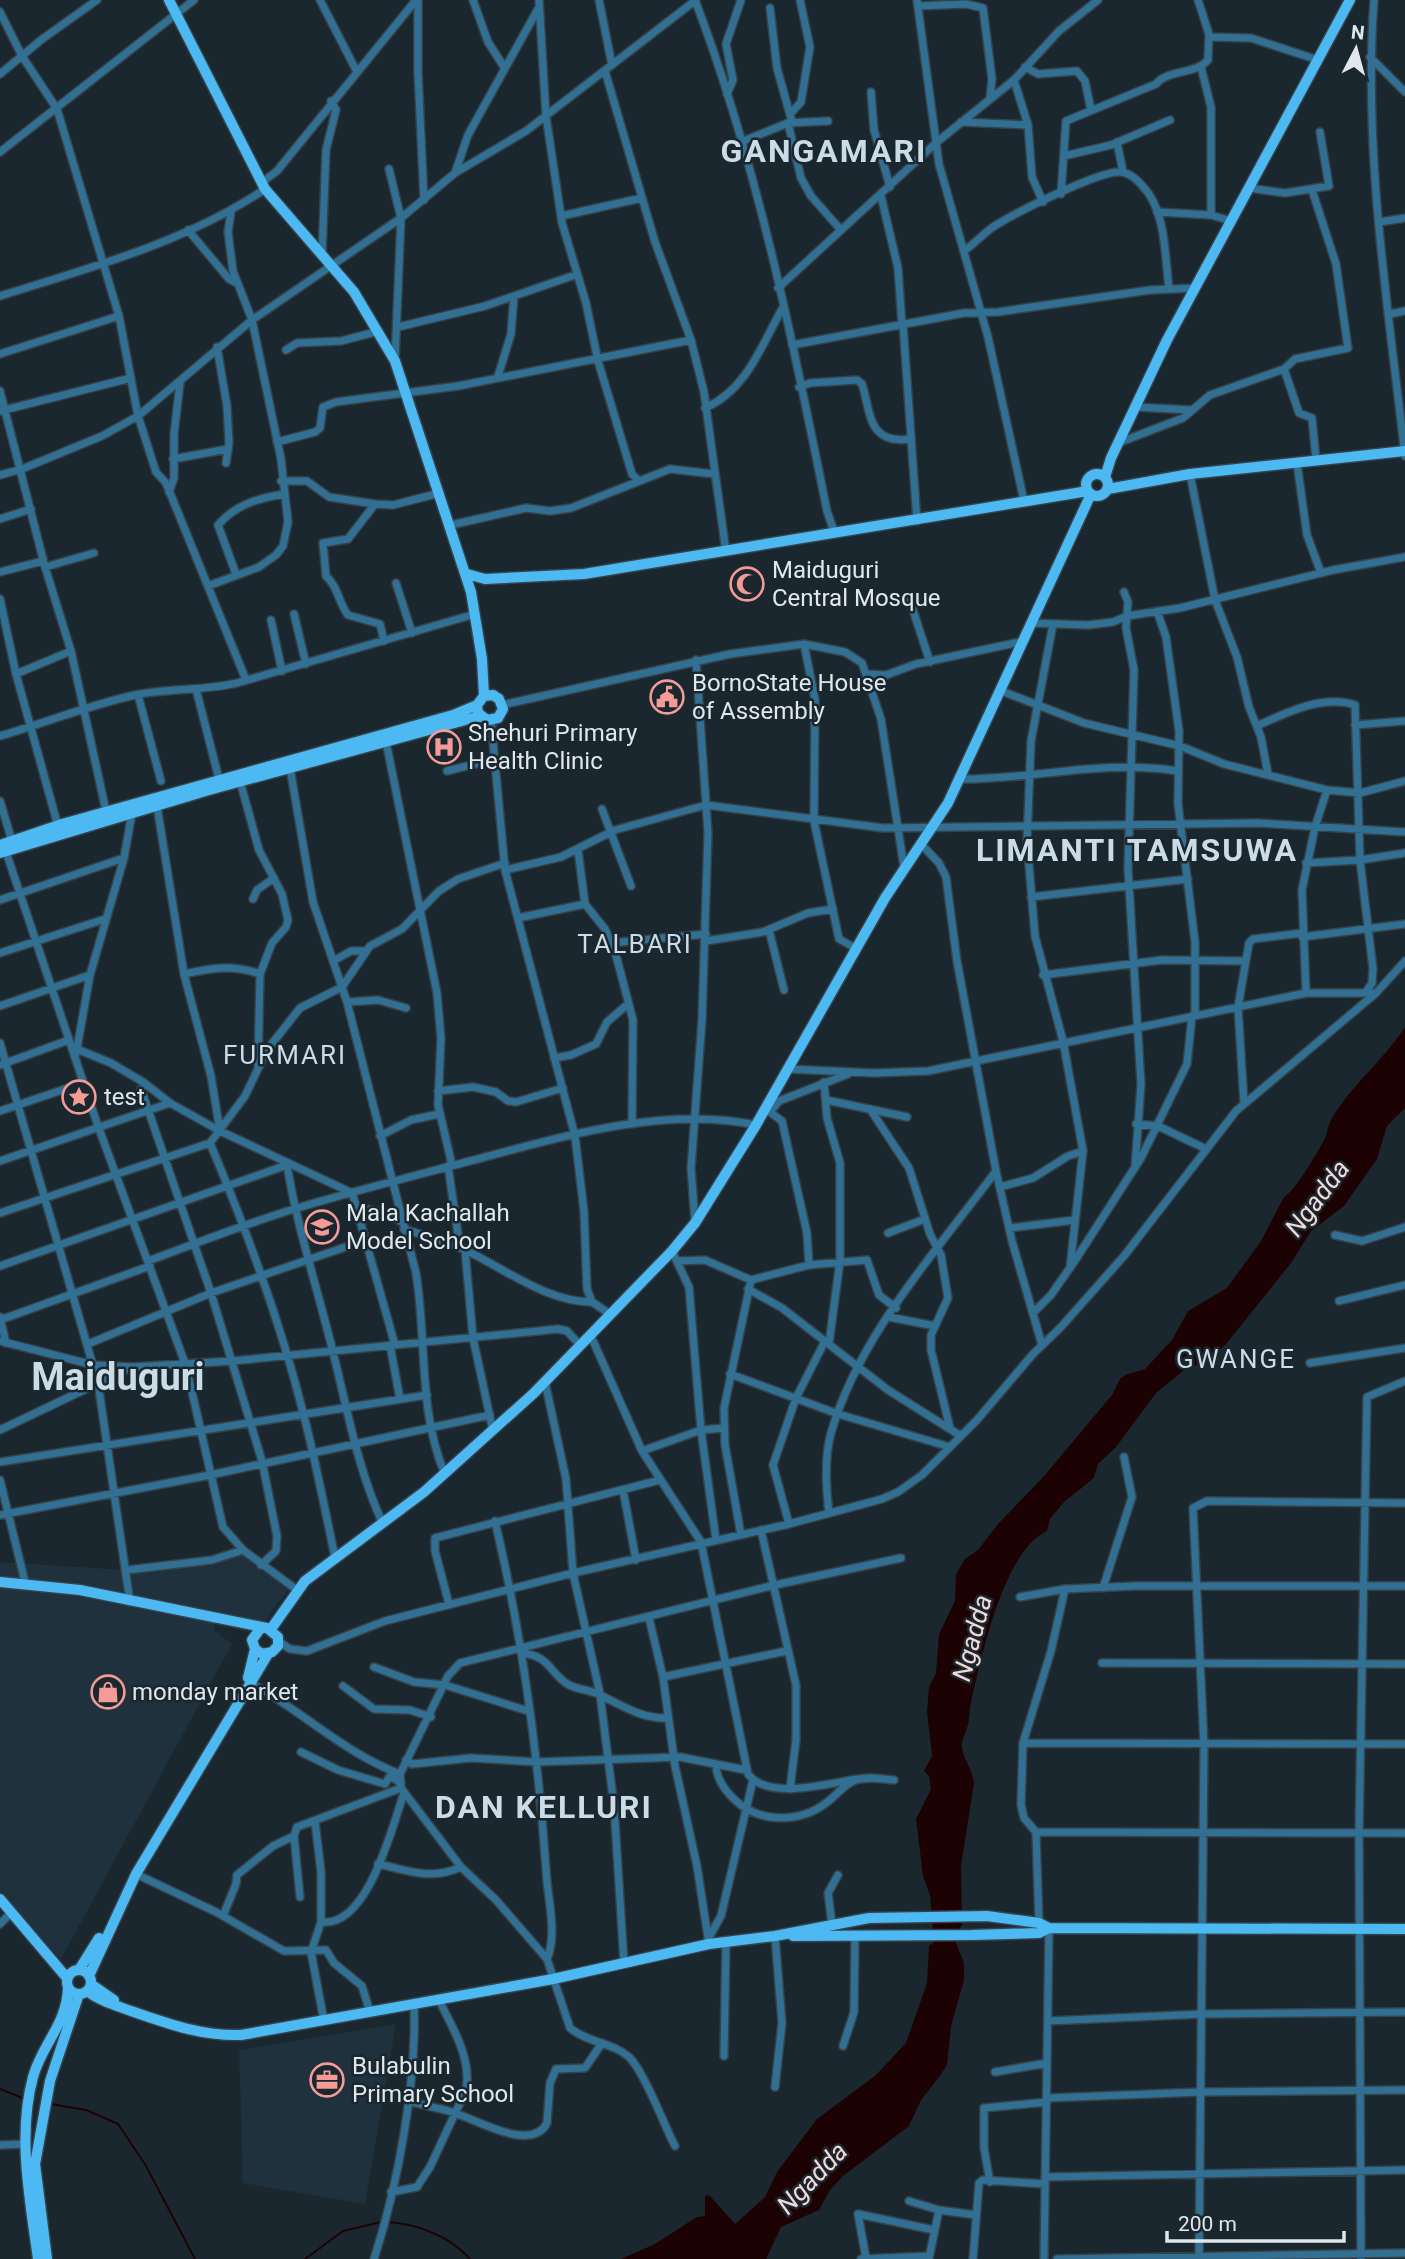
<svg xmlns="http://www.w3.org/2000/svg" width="1405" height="2259" font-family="Roboto,sans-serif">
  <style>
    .built { fill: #1e313c }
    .water { fill: #1d0203 }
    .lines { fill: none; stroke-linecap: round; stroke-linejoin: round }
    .stream { stroke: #1d0203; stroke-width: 2 }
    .minor-casing { stroke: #36424a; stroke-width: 10 }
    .major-casing { stroke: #36424a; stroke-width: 13 }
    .minor { stroke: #317093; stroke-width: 7 }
    .major { stroke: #4db9f2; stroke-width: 10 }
    .labels { text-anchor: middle; stroke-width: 5; stroke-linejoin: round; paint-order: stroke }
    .poi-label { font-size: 24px; fill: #e0e8ed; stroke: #1a272f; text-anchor: start }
    .neighbourhood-label { font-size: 26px; letter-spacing: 2px; fill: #ccdce7; stroke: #1a272f }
    .water-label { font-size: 26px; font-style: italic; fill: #f4d8d6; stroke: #1a272f }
    .district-label { font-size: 32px; font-weight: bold; letter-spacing: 2px; fill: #ccdce7; stroke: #1a272f }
    .town-label { font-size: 38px; font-weight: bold; fill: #ccdce7; stroke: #1a272f }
  </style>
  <rect width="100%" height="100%" fill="#1a272f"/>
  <path class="built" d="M243 1550 291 1586 263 1624 214 1622 215 1631 232 1644 61 1959 0 1895V1562L127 1570 212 1560Z
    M396 2024 365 2204 243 2183 239 2050Z"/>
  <path class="water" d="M1405 1027V1108L1387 1126 1377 1159 1344 1206 1311 1231 1291 1263 1226 1344 1208 1360 1183 1371 1156 1393 1116 1447 1098 1464 1094 1478 1064 1502 1050 1519 1047 1531C1003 1551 981 1659 971 1702 969 1710 970 1721 967 1728 965 1735 961 1740 962 1748 964 1761 973 1770 974 1783L961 1866 962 1925 957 1932 956 1943 964 1963V1980L951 2026 947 2065 939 2077 921 2100 909 2126 843 2176 830 2190 819 2210 781 2227 766 2259H621L655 2244 697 2217 705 2216V2196L709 2195 735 2224 765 2197 777 2172 817 2119 876 2075 906 2043 927 1983 929 1946 934 1942 930 1895 923 1876 916 1819 931 1789 929 1776 924 1771 932 1756 927 1712 929 1687 936 1673 939 1634 955 1601 956 1574 965 1559 978 1550 998 1524 1045 1475 1112 1395 1120 1379 1125 1375 1145 1369 1172 1340 1188 1311 1227 1288 1261 1241 1284 1197C1295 1191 1317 1153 1324 1140 1328 1134 1327 1127 1331 1120 1351 1085 1383 1061 1405 1027Z"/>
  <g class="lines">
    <path class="stream" d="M0 2089 25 2099
      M51 2104 86 2110 118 2124 146 2166 195 2259
      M386 2222C415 2223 450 2236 470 2259
      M305 2259 343 2231 381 2222"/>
    <defs>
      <path id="minor" d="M320 0 357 72
        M418 0V73L424 200
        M473 0 488 42 504 67
        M539 0 546 116 562 223 586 303 598 361 632 474 638 480
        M599 0 612 65
        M695 0C757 163 793 341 827 511L835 534
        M917 0 939 164 988 337 1024 501
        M1374 0C1363 152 1388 305 1405 456
        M918 6 966 4 983 8 992 79 990 98
        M770 8 777 68 792 122
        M0 12 22 56 57 109 119 316 138 416 156 472 166 483 246 680
        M1209 37 1251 38 1318 60
        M1370 57 1405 92
        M1025 67 1038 74 1077 71 1085 81 1091 110
        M1201 67 1211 107V215
        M605 71 655 242 691 340 704 392 726 552
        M0 74 41 40 97 0
        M1014 80 1028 125 1032 177 1043 202
        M871 92 874 130 890 187
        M727 94 733 80 726 44 741 0
        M791 113 801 102 810 47 800 0
        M961 122 1028 125
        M788 123 801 178 811 196 840 229
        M741 142 788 123 828 121
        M1117 142 1123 172
        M0 152 194 0
        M1064 156 1111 145 1170 120
        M389 169 401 218 395 360
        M455 173 468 135 538 9
        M261 183 277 171 416 0
        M1249 188 1285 193 1329 186 1320 132
        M1061 194 1066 121 1156 84C1168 69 1195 75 1208 60L1209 34 1198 0
        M881 196 898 268 902 325
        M1157 212 1211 215 1231 221
        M561 216 642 198
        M1380 222 1405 218
        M188 230 229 279 238 284
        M964 251C974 244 983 234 993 227 1013 214 1098 171 1120 172 1133 173 1142 185 1149 194 1166 220 1165 258 1169 288
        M322 255 326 150 336 110 331 101
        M778 288 937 142 1014 80 1059 31 1098 0
        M0 296C89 268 187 242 265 189
        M1390 314 1405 311
        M903 324 917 521
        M398 327 485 306 575 275
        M792 345 964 313 998 312 1150 290 1195 288
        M217 347 227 406 229 443 226 463
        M286 350 297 343 341 341 379 331
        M0 354 119 316
        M1284 369 1299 413 1312 418 1316 460
        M498 376 511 334 514 296
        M799 387 810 383 857 380 862 384C871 413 868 445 910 439
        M0 391 45 567 71 651 106 811
        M1135 407 1192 410
        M705 408C747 390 762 344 782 309
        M0 411 131 378
        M277 442 315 432 320 428 323 407 336 402 458 386 691 340
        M1118 443 1183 418 1210 395 1284 369 1295 359 1348 348 1336 264 1312 190
        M173 459 228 449
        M1297 463 1307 535 1321 573
        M1190 474 1215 600 1237 657 1249 707 1261 737 1268 774
        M0 475 22 469 102 436 138 416 252 320 401 218 455 173 526 131 696 0
        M281 481H307L329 497 375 504 393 505 440 493
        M169 492 174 478V434L180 383
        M375 504 348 539 323 543 326 576C339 588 338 602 348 615L380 624 384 641
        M0 519 31 509
        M451 525 526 508 550 511 571 508 670 469 714 474
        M45 567 94 553
        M0 572 43 561
        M236 574 218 525C236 504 259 498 285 494
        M396 583 412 633
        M208 586 259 567 276 555 283 546 288 522 281 459 252 320 233 271 228 232 231 212
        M1124 592 1128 602 1126 628 1134 670 1128 868 1141 1084 1135 1168
        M0 599 16 674 58 826
        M910 601 930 662
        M1157 611 1166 637 1179 731 1178 804 1195 942V1016
        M294 614 306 664
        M271 620 282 671
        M1030 623 1088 625 1113 622 1127 616 1180 608 1333 570 1405 557
        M1053 624 1031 741 1027 841 1035 936 1063 1041 1083 1151 1070 1268
        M804 644 815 699 814 821 839 939 857 949
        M16 674 71 651
        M866 674 886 675 916 664 1020 642
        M196 689 220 783
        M999 690 1084 723 1180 746 1224 764 1327 790 1360 793 1405 781
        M138 695 161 781
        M502 705 730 654 804 644 845 652 862 663 881 719 904 867
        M491 720 505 870 575 1136 584 1211 587 1289 592 1302 610 1314
        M1355 725 1405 721
        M1257 726C1285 713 1323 694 1355 705L1360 860 1373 969 1372 983 1366 992
        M0 736C45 723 89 705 135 695 169 688 203 691 237 683L475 614
        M386 742 437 993 441 1038 438 1105 452 1165
        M290 768 313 902 347 1002 416 1273C427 1339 418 1412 445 1474
        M447 771 495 759
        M958 779C1032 780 1104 759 1177 771
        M240 781 259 850 282 894 288 920 286 927 272 943 260 974 258 1066
        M0 801 12 841
        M157 806 184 974 211 1076 220 1131
        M602 809 631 886
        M921 844 939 863 946 877 957 961 996 1171 1012 1241 1042 1345
        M5 849 98 1126 186 1366 223 1527 243 1550 297 1590
        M578 850 585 904 605 929 616 955 633 1020 632 1124
        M1306 863 1360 860 1405 853
        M505 870 561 857 615 830 706 805 883 828 1258 823 1405 832
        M1031 897 1188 879
        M253 899 257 890 274 878
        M0 900 124 858
        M518 918 585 904
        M769 930 784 990
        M1302 937 1405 924
        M706 941 763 932 808 913 833 909
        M611 943 706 934
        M0 953 105 919
        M333 961 351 951H365
        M184 974C212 968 233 964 260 974
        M1043 975 1162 960 1246 961
        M1306 993 1302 890 1315 827 1327 790
        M347 1002 378 1000 406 1008
        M0 1006 90 975
        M0 1043 98 1383 130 1602
        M79 1050 111 1063 143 1082 170 1103 220 1131 350 1192
        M76 1054 90 975 124 858 132 813
        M554 1058 571 1055 596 1044 607 1022 628 1004
        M0 1065 69 1040
        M788 1069 874 1073 928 1071 1306 993H1374
        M824 1082 827 1118 840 1163V1261L829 1344
        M141 1089 211 1293 262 1461 277 1536 276 1551 261 1565
        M438 1091 473 1087 496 1092 508 1101 516 1102 563 1088
        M826 1100 907 1117
        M1244 1103 1238 1007 1249 943 1253 939 1302 933
        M870 1109 909 1168 930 1234 941 1255 948 1298 931 1335V1350L950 1428
        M766 1110 770 1112 779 1101 848 1074
        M0 1111 83 1083
        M770 1112 782 1121 807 1233 809 1265
        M1136 1124 1158 1126 1204 1148
        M380 1136 411 1120 439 1114
        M210 1143C247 1231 281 1324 304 1416 316 1463 325 1510 335 1557
        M0 1161 170 1103
        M448 1166 460 1248
        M1000 1187 1033 1178 1068 1156 1083 1151
        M352 1192 395 1345
        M356 1207 381 1212 402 1222
        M0 1213 210 1143 245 1096 267 1050 300 1008 342 987 370 946 402 929 439 891 458 879 505 863
        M695 1222 691 1168 702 1020 708 833 696 660
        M1009 1228 1075 1220
        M404 1229C423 1235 443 1241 461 1248 503 1267 545 1302 592 1302
        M888 1233 925 1219
        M1335 1235 1362 1241 1405 1227
        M465 1250 473 1338 493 1431
        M672 1251 689 1287 701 1430 716 1540
        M148 1261C197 1243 245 1224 294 1209 353 1191 414 1176 474 1160 564 1136 663 1106 756 1125
        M678 1261 705 1260 751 1280 809 1265 867 1260 879 1295 896 1308
        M0 1266 287 1165C297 1227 317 1287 332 1348 347 1407 357 1468 383 1524
        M748 1289 782 1308 888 1390 961 1436
        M1339 1301 1405 1285
        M1034 1312 1051 1295 1074 1262 1141 1158 1187 1064 1192 1016
        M0 1317 6 1343
        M889 1317 935 1326
        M0 1320 150 1266
        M590 1334 642 1451 701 1542 748 1774C768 1801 830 1783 857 1779
        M0 1341 93 1365 133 1367 232 1361 558 1329 567 1331 579 1344
        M88 1344 211 1293 366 1240
        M390 1345 400 1399
        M1310 1363 1405 1348
        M730 1374 838 1414 950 1447
        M545 1382 566 1479 573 1573 600 1694 614 1806 624 1963
        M0 1430 132 1367
        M642 1451 701 1430 724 1428
        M0 1462 427 1395
        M0 1480 25 1582
        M623 1490 636 1560
        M829 1513C826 1488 824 1458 831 1433 859 1335 936 1252 996 1171
        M0 1515 210 1475 490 1415
        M495 1521C522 1635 538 1753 546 1869 547 1896 558 1933 547 1959
        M789 1524 773 1465 796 1398 825 1341
        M761 1530 796 1685V1740L790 1789
        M741 1535 725 1445 724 1408 751 1280
        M127 1570 212 1560 243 1550
        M1103 1588 1132 1497 1124 1457
        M1020 1597 1065 1589 1134 1586H1405
        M449 1604 435 1551V1538L660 1480
        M649 1618 663 1677 675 1766 697 1866 709 1944
        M278 1641 290 1649 307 1651 385 1621 573 1573 789 1524 882 1499 898 1492 922 1475 977 1420 1033 1354 1061 1327 1124 1256 1236 1111 1376 993 1405 961
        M521 1653C550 1655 550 1674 569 1685 579 1690 591 1690 600 1695 621 1705 642 1719 667 1718
        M1102 1663 1405 1664
        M374 1667 414 1682 445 1685 528 1711
        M663 1677 786 1651
        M249 1682C301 1710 344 1753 400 1774
        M343 1686 374 1709 410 1710 431 1717
        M1023 1743 1405 1744
        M301 1752 338 1770 385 1784 390 1776 401 1783
        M406 1760 412 1764 471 1758 537 1762 680 1757 746 1770
        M716 1764C716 1779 725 1791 736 1801 760 1823 800 1823 826 1803 836 1796 845 1783 856 1780 867 1776 882 1779 894 1780
        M315 1821 321 1872V1922
        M1036 1832 1405 1833
        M378 1864C408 1870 430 1881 461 1867
        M136 1874 216 1912 284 1951 326 1950 334 1963 362 1986 370 2012
        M300 1897 294 1836 297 1827 401 1788
        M223 1916 236 1884 237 1875 273 1846 294 1836
        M1039 1923 1036 1832 1024 1818 1021 1805 1023 1743 1051 1651 1065 1589
        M0 1924 12 1912
        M832 1924 828 1893 838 1875
        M708 1939 721 1916 753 1780
        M324 2021 311 1952 321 1922C368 1928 392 1827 404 1793
        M1048 2021 1203 2014 1405 2012
        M843 2046 854 2012 855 1935
        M724 2056 726 1942
        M995 2072 1047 2063
        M775 2087 782 2023 775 1936
        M1047 2098 1201 2092 1405 2090
        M407 2100C423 2106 440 2108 455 2113 477 2120 532 2153 547 2123L550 2083 556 2069 585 2068 602 2043
        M0 2145 25 2144
        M675 2146C664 2125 644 2071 629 2057 612 2042 588 2043 570 2028L547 1959 496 1900 461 1867 401 1788 400 1774 448 1676 460 1663 775 1585 901 1558
        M1045 2177 1405 2170
        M990 2182 984 2148V2108L1047 2102
        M391 2192 417 2187 430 2167 466 2090C472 2058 452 2027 439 2000
        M909 2201 939 2210 976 2215
        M866 2258 858 2214 934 2230
        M929 2258 939 2210
        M374 2259C398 2185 417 2082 414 2004
        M861 2259 929 2256
        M973 2259 979 2183 983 2180 1045 2184
        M1044 2259 1049 1928
        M1057 2259 1405 2253
        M1199 2259 1204 1745 1193 1508 1207 1501 1405 1503
        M1361 2259 1359 1833 1367 1397 1405 1381"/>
      <path id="major" d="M169 0 265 189 354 292 395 361 471 592 482 659 484 696 477 705 478 713 487 720 498 718 503 709 499 699 493 695 484 696
        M1086 485a11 11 0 1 1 22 0a11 11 0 1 1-22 0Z
        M1105 477 1111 458 1167 340 1350 0
        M1108 489 1190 474 1405 451
        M467 574 485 579 584 574 1088 491
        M0 845 62 824 453 715 477 705
        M0 853 209 790 480 716
        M0 1582 80 1590 267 1628 278 1637V1646L272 1652 262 1654 255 1649 252 1640 260 1629
        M271 1629 305 1581 424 1492 534 1393 672 1251 695 1223 756 1125 885 898 948 803 1091 494
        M248 1678 255 1649
        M0 1899 67 1978
        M793 1936 972 1935 1039 1933 1049 1928 1405 1929
        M79 1970 99 1938
        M67 1982a12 12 0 1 1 24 0a12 12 0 1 1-24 0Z
        M89 1976 136 1874 268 1654
        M91 1984 114 2000
        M87 1991C100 2001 115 2005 131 2011 169 2024 201 2036 241 2035L553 1979 709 1944 775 1936 869 1918 987 1916 1039 1923 1049 1928
        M38 2259C30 2199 17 2136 33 2077 42 2044 67 2024 68 1988
        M47 2259 35 2164 50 2081 79 1994"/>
    </defs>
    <use href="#minor" class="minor-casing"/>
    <use href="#major" class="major-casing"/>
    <use href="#minor" class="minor"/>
    <use href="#major" class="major"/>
  </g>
  <defs>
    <symbol id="mosque-ring" viewBox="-11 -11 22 22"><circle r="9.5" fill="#1a272f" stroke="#f59b97" stroke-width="1.5"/><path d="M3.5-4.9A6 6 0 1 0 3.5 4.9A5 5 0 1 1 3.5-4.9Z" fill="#f59b97"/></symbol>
    <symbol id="civic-ring" viewBox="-11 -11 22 22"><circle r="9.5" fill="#1a272f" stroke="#f59b97" stroke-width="1.5"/><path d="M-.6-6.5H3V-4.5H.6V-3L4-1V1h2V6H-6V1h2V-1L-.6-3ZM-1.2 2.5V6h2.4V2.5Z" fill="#f59b97"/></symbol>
    <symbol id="hospital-ring" viewBox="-11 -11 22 22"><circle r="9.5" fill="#1a272f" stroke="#f59b97" stroke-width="1.5"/><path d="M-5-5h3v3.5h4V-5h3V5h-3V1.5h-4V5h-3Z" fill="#f59b97"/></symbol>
    <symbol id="sight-ring" viewBox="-11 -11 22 22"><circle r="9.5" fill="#1a272f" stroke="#f59b97" stroke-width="1.5"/><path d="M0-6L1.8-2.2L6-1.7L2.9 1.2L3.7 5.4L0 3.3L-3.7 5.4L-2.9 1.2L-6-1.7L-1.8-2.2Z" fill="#f59b97"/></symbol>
    <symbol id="school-ring" viewBox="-11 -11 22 22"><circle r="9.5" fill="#1a272f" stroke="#f59b97" stroke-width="1.5"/><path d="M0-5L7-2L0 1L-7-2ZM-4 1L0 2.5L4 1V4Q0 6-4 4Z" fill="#f59b97"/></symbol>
    <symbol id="shop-ring" viewBox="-11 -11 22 22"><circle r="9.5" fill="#1a272f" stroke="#f59b97" stroke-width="1.5"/><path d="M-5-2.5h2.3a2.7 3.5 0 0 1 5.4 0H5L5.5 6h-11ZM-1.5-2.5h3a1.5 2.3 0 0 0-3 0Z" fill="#f59b97"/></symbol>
    <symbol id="office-ring" viewBox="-11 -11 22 22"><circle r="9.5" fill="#1a272f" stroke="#f59b97" stroke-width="1.5"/><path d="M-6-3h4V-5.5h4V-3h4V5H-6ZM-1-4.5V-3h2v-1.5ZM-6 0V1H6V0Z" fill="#f59b97"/></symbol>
  </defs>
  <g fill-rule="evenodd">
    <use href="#mosque-ring" x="728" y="565" width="38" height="38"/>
    <use href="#civic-ring" x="648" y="678" width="38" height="38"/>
    <use href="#hospital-ring" x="425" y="728" width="38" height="38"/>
    <use href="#sight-ring" x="60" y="1078" width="38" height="38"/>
    <use href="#school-ring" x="303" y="1208" width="38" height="38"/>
    <use href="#shop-ring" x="89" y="1673" width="38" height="38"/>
    <use href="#office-ring" x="308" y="2061" width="38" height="38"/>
  </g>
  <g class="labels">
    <g class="poi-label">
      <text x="772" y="578">Maiduguri<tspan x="772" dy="28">Central Mosque</tspan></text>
      <text x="692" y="691">BornoState House<tspan x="692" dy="28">of Assembly</tspan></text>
      <text x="468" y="741">Shehuri Primary<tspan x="468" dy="28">Health Clinic</tspan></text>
      <text x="104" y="1105">test</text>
      <text x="346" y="1221">Mala Kachallah<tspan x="346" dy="28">Model School</tspan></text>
      <text x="132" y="1700">monday market</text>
      <text x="352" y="2074">Bulabulin<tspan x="352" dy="28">Primary School</tspan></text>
    </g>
    <g class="neighbourhood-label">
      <text x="635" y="953">TALBARI</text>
      <text x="285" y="1064">FURMARI</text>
      <text x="1236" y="1368">GWANGE</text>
    </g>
    <g class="water-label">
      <text transform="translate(1317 1198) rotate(-53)" y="9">Ngadda</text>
      <text transform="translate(972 1638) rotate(-75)" y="9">Ngadda</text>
      <text transform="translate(812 2178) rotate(-46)" y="9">Ngadda</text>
    </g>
    <g class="district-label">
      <text x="824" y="162">GANGAMARI</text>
      <text x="1137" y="861">LIMANTI TAMSUWA</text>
      <text x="544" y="1818">DAN KELLURI</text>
    </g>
    <g class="town-label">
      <text x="118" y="1390">Maiduguri</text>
    </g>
  </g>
  <g transform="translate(1356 49) rotate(6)" stroke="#1a272f" stroke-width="5" paint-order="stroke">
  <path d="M0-5L12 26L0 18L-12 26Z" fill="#e0e8ed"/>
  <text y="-10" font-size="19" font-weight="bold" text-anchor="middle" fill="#e0e8ed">N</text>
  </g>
  <path d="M1167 2231v10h177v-10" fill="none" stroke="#e0e8ed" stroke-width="3.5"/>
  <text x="1178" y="2231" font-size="21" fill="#e0e8ed" stroke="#1a272f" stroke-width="5" paint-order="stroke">200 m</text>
</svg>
